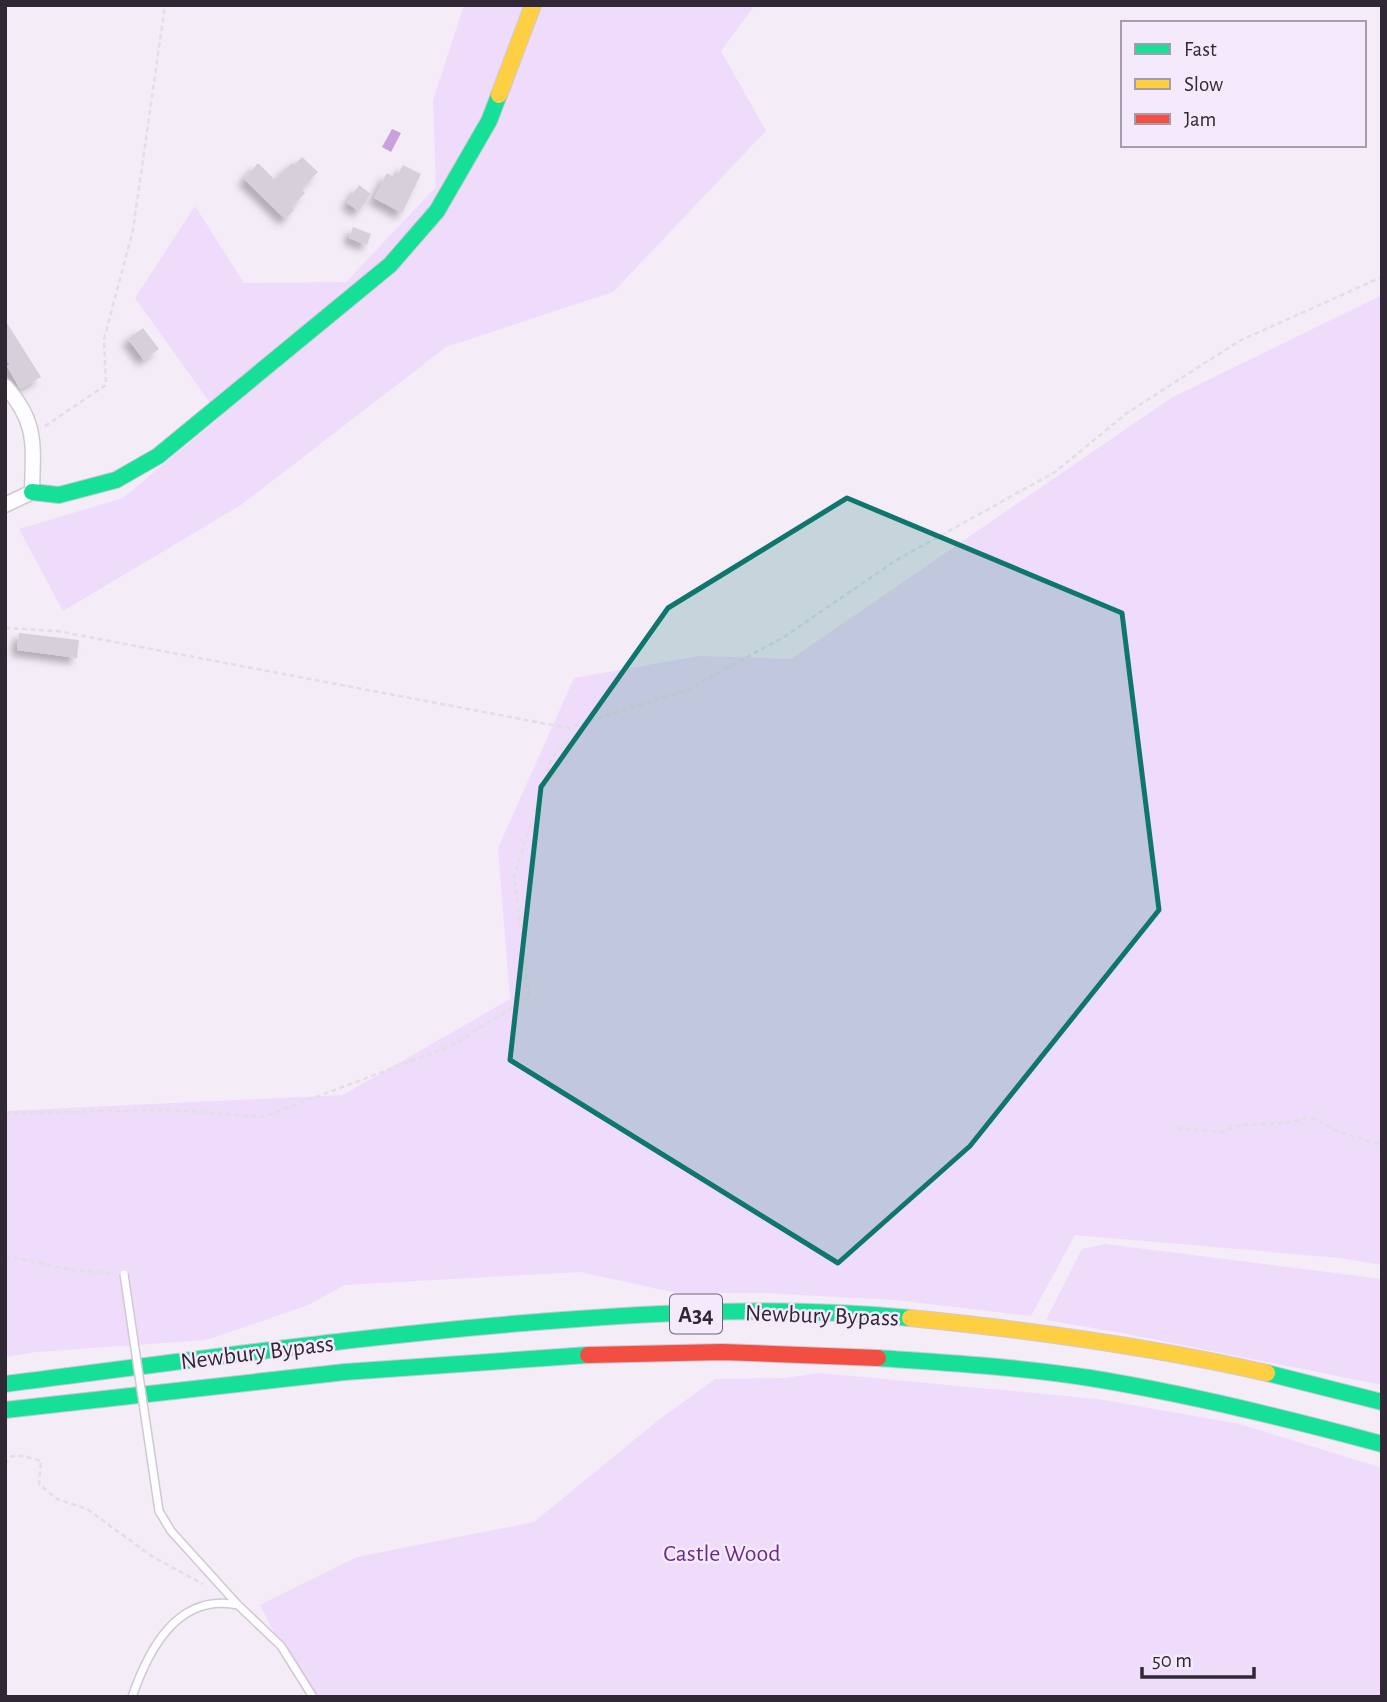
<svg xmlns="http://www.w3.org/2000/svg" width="1387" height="1702" font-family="'Alegreya Sans',sans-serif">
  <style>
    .green { fill: #eedcfa }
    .water { fill: #c8a1de }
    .building { fill: #d7d0db; filter: url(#shadow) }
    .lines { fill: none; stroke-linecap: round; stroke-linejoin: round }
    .lane-casing { stroke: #d0c9d4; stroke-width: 10 }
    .street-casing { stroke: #d0c9d4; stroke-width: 17 }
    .fast-casing { stroke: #d0c9d4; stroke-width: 18 }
    .slow-casing { stroke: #d0c9d4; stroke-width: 18 }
    .jam-casing { stroke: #d0c9d4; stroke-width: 18 }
    .path { stroke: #e0dfe2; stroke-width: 2.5; stroke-dasharray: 5 3.5; stroke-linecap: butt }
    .lane { stroke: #fdfcfe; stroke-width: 7 }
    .street { stroke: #fdfcfe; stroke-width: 14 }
    .fast { stroke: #16e098; stroke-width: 16 }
    .slow { stroke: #ffcf43; stroke-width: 16 }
    .jam { stroke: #f24e42; stroke-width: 16 }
    .lane-bridge-casing { stroke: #d0c9d4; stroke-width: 10; stroke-linecap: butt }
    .lane-bridge { stroke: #fdfcfe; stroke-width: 7 }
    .marked { fill: #0f766e; fill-opacity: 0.2; stroke: #0f766e; stroke-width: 5; stroke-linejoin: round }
    .labels { text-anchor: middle; stroke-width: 5; stroke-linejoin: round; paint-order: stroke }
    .shield { fill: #f5e9fc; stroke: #6b6371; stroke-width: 2 }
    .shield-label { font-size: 23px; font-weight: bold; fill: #302935 }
    .street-label { font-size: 24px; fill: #302935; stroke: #f5e9fc }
    .park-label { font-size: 24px; fill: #6b298b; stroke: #f5e9fc }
  </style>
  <defs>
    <filter id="shadow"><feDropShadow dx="-6" dy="6" stdDeviation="3.5" flood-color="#0004"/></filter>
  </defs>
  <rect width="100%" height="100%" fill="#f4edf8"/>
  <path class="green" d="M464 5H755L721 51 766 131 613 292 446 347 241 505 63 611 19 529 123 498 220 417 135 298 195 206 244 283 346 282 436 187 433 100Z
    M1382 295V1265L1340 1258 1075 1235 1031 1316 895 1300 763 1293H677L580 1272 345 1285 306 1306 206 1340 36 1352 5 1357V1111L343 1095 510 999 498 848 574 678 699 656 791 659 1171 398Z
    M1105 1244 1382 1279V1385L1122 1333 1046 1320 1082 1249Z
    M819 1373 1098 1399 1240 1424 1382 1468V1697H319L281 1646 260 1605 357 1557 534 1522 661 1418 715 1379 784 1378Z"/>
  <path class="water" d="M392 129 401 133 391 152 382 147Z"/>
  <path class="building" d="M302 157 318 172 301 189 305 193 292 207 294 210 285 219 244 179 258 163 275 180 292 163 294 165Z
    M403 165 421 174 402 213 374 198 387 173 396 178Z
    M359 185 371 194 359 211 347 203Z
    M353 227 371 234 367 245 349 238Z
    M5 320 41 377 20 389 7 366 10 365 5 358Z
    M143 328 159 349 144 360 128 339Z
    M19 633 79 640 77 658 17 650Z"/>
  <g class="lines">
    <defs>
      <path id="lane" d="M159 1511 171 1531 238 1605 281 1646 313 1697
        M132 1697C149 1648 178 1593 238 1605"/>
      <path id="street" d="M5 386C38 422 33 446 32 492L5 505"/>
      <path id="fast" d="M32 492 59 495 116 480 158 456 390 265 437 211 489 121 499 95
        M878 1358C948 1363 1020 1367 1090 1378 1189 1394 1286 1418 1382 1444
        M1267 1373 1382 1402
        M5 1384C195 1360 386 1332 577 1319 688 1311 800 1307 910 1318
        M5 1410 345 1372 588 1355"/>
      <path id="slow" d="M499 95 533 5
        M910 1318C1030 1330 1149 1346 1267 1373"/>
      <path id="jam" d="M588 1355 722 1352 878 1358"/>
    </defs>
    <use href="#lane" class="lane-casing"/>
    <use href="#street" class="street-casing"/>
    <use href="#fast" class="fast-casing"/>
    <use href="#slow" class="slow-casing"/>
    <use href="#jam" class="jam-casing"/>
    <path class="path" d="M45 426 106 385 104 339 133 230 165 5
      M5 628 57 631 568 728 687 690 784 637 895 561 1055 472 1127 413 1239 341 1382 277
      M5 1113 169 1110 263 1117 451 1046 529 997 514 876 552 757 590 722
      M1177 1128 1220 1132 1236 1126 1292 1122 1305 1118 1316 1119 1334 1130 1382 1145
      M5 1256 71 1270 112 1273
      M5 1464 12 1456H24L41 1461 39 1484 57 1499 87 1509 153 1557 203 1584"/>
    <use href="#lane" class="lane"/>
    <use href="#street" class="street"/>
    <use href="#fast" class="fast"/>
    <use href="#slow" class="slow"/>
    <use href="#jam" class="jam"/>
    <defs>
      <path id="lane-bridge" d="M124 1274 159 1511"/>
    </defs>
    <use href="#lane-bridge" class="lane-bridge-casing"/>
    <use href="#lane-bridge" class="lane-bridge"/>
  </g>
  <path class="marked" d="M847 498 1122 613 1159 910 970 1146 838 1263 510 1060 541 787 668 608Z"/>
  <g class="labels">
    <rect class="shield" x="670" y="1294.5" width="52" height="39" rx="5"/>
    <g class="shield-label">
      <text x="696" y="1322">A34</text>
    </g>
    <g class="street-label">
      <text transform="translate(822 1315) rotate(2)" y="8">Newbury Bypass</text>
      <text transform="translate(257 1352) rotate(-7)" y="8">Newbury Bypass</text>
    </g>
    <g class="park-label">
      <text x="722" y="1561">Castle Wood</text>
    </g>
  </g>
  <rect width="1387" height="1702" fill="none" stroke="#302935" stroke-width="14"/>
  <rect x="1121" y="21" width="245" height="126" fill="#f5e9fc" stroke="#a69cac" stroke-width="2"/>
  <rect x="1135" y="44" width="35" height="10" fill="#16e098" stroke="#a69cac" stroke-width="2"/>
  <text x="1184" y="56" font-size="21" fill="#302935">Fast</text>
  <rect x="1135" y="79" width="35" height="10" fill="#ffcf43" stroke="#a69cac" stroke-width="2"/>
  <text x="1184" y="91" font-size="21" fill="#302935">Slow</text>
  <rect x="1135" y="114" width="35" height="10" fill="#f24e42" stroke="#a69cac" stroke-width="2"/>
  <text x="1184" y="126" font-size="21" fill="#302935">Jam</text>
  <path d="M1142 1667v10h112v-10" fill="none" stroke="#302935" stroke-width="3.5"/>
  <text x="1152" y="1667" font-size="21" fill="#302935" stroke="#f5e9fc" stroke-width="5" paint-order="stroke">50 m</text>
</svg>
